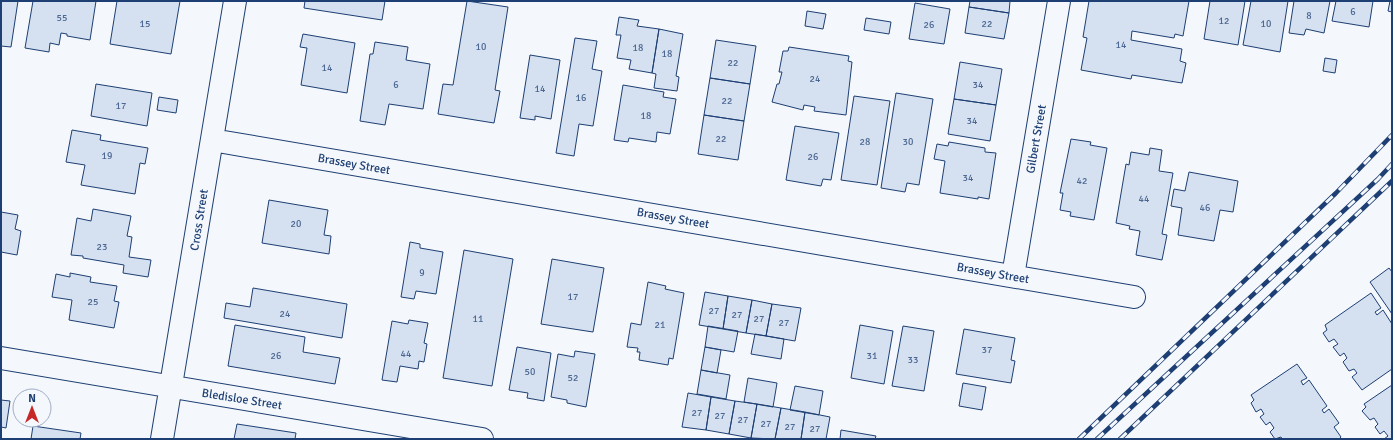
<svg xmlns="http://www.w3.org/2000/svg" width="1393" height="440" font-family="Signika,sans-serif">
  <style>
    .building { fill: #d5e0f0; stroke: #1d3f73 }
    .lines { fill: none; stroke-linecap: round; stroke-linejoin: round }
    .street-casing { stroke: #1d3f73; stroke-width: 24 }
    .street { stroke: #f4f7fb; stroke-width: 22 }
    .rail-casing { stroke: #1d3f73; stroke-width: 4.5 }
    .rail { stroke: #f4f7fb; stroke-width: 3; stroke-dasharray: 9; stroke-linecap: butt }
    .labels { text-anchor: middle; stroke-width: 3; stroke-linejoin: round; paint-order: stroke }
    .number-label { font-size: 10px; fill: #4b6792 }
    .street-label { font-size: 12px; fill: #1d3f73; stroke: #f4f7fb }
  </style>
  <rect width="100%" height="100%" fill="#f4f7fb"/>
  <path class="building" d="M1 1H18L11 47 1 46Z
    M33 1H96L90 40 67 36V34L61 33 59 45 50 43 49 52 25 48Z
    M117 1H180L171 54 110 44Z
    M305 1H385L382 20 304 8Z
    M467 1 508 7 495 90 500 91 494 123 438 114 443 84 453 85Z
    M970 1H1010L1009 13 969 7Z
    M1089 1H1189L1183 36 1175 34 1174 38 1132 31 1131 40 1182 49 1180 61 1186 63 1182 83 1132 75 1131 79 1081 70 1087 38 1083 37Z
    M1210 1H1245L1238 45 1204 39Z
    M1251 1H1288L1280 52 1243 45Z
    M1294 1H1330L1324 33 1306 29 1304 35 1289 33Z
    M1336 1H1373L1369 27 1332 21Z
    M1390 1H1392V12L1388 11Z
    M915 3 950 9 944 44 909 39Z
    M969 7 1009 13 1004 39 965 33Z
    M807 11 826 14 823 29 805 26Z
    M619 17 639 20 637 26 659 29 652 73 629 69 631 60 617 58 621 35H616Z
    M866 18 891 22 889 34 864 30Z
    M659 29 683 34 676 76 679 77 677 91 654 88 656 74 652 73Z
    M303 34 355 43 347 93 301 85 307 48 300 47Z
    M575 38 597 41 592 69 602 71 593 126 579 124 574 156 556 153Z
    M716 40 756 46 750 84 710 78Z
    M375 42 408 47 406 60 430 64 423 109 389 104 385 125 360 121 370 54H373Z
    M789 47 849 56 848 61 852 62 846 115 814 111 815 107 804 105 803 110 772 102 777 84H779L782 72H779L783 51H788Z
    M530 55 560 60 551 119 535 116V120L520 118Z
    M1325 58 1337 60 1335 73 1323 71Z
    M960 62 1002 69 996 105 954 99Z
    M710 78 750 84 744 121 704 115Z
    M96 84 152 93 147 126 91 116Z
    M623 85 664 92 663 97 676 99 670 134 657 132 656 142 629 138 628 142 614 140Z
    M896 93 933 99 919 185 907 183 905 192 881 188Z
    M854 96 890 101 877 185 841 180Z
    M159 97 178 100 176 113 157 110Z
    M954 99 996 105 990 141 948 134Z
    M704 115 744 121 738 160 698 154Z
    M795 126 839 133 831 180 823 179 821 186 786 180Z
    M72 130 101 135 100 140 148 148 145 164 140 163 135 194 81 185 85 165 66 162Z
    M1071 139 1091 142 1090 145 1107 148 1094 220 1070 216 1071 212 1060 210 1063 193H1060Z
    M949 142 985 148V152L996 153 989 199 978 197V199L940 193 945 161 934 159 937 144 948 146Z
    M1150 148 1162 150 1159 171 1173 173 1162 234 1167 235 1162 260 1136 255 1140 231 1129 229 1130 226 1116 223 1126 164 1129 165 1131 152 1149 155Z
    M1189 172 1238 181 1233 212 1220 210 1214 241 1178 235 1182 208 1171 206 1174 189 1185 191Z
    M269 200 328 210 324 235 331 236 329 254 262 243Z
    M93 209 131 216 127 236 132 237 129 257 151 260 148 277 123 273 124 265 83 258V256L71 255 77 218 91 221Z
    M1 212 18 215 15 229 21 231 17 255 1 252Z
    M410 242 420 244V248L443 252 436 294 416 291 414 299 401 297Z
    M464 250 513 259 492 386 443 378Z
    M552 259 604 268 593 332 541 324Z
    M1389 268 1392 272V314L1370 282Z
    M70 273 91 277 90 282 117 286 114 301 119 302 114 328 69 320 72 300 52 297 56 274 70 277Z
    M648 282 666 286 665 289 684 293 673 359 669 358 668 365 639 360 640 352H637L638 348 627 347 631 323 641 325Z
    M253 288 347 304 342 338 224 318 226 303 250 307Z
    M705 292 728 296 723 329 699 325Z
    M1371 293 1381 308 1375 312 1377 315 1383 310 1392 324V369L1362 390 1352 377 1357 373 1354 369 1349 371 1343 362 1347 358 1344 353 1340 356 1333 347 1338 344 1334 339 1329 342 1323 333 1327 330 1325 325Z
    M728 296 752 300 746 333 723 329Z
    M752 300 772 304 766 336 746 333Z
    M772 304 801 308 795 341 766 336Z
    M409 320 428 323 424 343 427 344 424 362 419 361 418 369 400 366 397 382 382 380 392 321 408 324Z
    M235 325 305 337 303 352 340 358 335 384 228 366Z
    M860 325 893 331 884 384 851 378Z
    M708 326 738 331 734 352 705 347Z
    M903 326 934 331 924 391 892 386Z
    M964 329 1015 338 1011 360 1015 361 1011 383 956 374Z
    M755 334 784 339 781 359 751 354Z
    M517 347 551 353 544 401 527 398 528 393 509 390Z
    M705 347 721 350 717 373 701 370Z
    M575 351 595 354 586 407 567 403V400L551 397 558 354 574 357Z
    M1297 364 1307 378 1301 381 1303 385 1309 380 1327 406 1322 410 1324 413 1329 409 1339 423 1334 427 1341 437 1339 439H1282L1281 437 1275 439 1270 432 1274 428 1270 422 1266 425 1260 417 1264 414 1261 409 1256 412 1251 403 1254 400 1251 395Z
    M701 370 730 375 726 399 697 394Z
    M748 378 777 383 773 407 744 402Z
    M963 383 986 387 982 410 959 406Z
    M1392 385V439H1384L1388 436 1384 431 1380 434 1375 427 1378 424 1374 418 1370 420 1362 411 1366 407 1364 404Z
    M795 386 823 391 819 415 790 410Z
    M688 393 711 397 706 430 682 427Z
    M711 397 735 401 729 434 706 430Z
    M1 400 10 401 6 428 1 427Z
    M735 401 757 404 751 438 729 434Z
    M757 404 781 408 775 439 751 438Z
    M781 408 805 412 801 439H775Z
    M805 412 830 417 826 439H801Z
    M237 424 296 433 295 439H234Z
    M33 426 81 433 80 439H31Z
    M841 430 876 436 875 439H840Z"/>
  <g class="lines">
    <defs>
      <path id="street" d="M212 140 1134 297
        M1013 276 1059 1
        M1 358 482 439
        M162 439 235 1"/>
    </defs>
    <use href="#street" class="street-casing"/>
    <use href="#street" class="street"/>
    <defs>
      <path id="rail" d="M1079 439 1336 193 1392 135
        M1097 439 1378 179 1392 164
        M1120 439 1392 181"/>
    </defs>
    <use href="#rail" class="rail-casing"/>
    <use href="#rail" class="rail"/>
  </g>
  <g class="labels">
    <g class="number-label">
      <text x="1353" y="15">6</text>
      <text x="1309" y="19">8</text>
      <text x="62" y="21">55</text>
      <text x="1224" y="24">12</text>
      <text x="145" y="27">15</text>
      <text x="987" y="27">22</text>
      <text x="1266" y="27">10</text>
      <text x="929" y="28">26</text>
      <text x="1121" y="48">14</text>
      <text x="481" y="50">10</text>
      <text x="638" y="51">18</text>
      <text x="667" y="57">18</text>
      <text x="733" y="66">22</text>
      <text x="327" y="71">14</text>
      <text x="815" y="82">24</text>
      <text x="396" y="88">6</text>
      <text x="978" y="88">34</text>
      <text x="540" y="92">14</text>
      <text x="581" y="101">16</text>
      <text x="727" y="104">22</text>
      <text x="121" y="109">17</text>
      <text x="646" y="119">18</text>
      <text x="972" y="124">34</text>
      <text x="721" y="142">22</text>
      <text x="865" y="145">28</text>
      <text x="908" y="145">30</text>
      <text x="107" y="159">19</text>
      <text x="813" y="160">26</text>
      <text x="968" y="181">34</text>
      <text x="1082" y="184">42</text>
      <text x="1144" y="202">44</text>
      <text x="1205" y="211">46</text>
      <text x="296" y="227">20</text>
      <text x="102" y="250">23</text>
      <text x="422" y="276">9</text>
      <text x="573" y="300">17</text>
      <text x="93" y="305">25</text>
      <text x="714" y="314">27</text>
      <text x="285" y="317">24</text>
      <text x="737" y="318">27</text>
      <text x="478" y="322">11</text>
      <text x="759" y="322">27</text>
      <text x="784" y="326">27</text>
      <text x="660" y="328">21</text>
      <text x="987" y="353">37</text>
      <text x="406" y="357">44</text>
      <text x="276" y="359">26</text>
      <text x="872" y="359">31</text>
      <text x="913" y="363">33</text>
      <text x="530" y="375">50</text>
      <text x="573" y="381">52</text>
      <text x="697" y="416">27</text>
      <text x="720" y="419">27</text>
      <text x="743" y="423">27</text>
      <text x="766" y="427">27</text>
      <text x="790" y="430">27</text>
      <text x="815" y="432">27</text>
    </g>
    <g class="street-label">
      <text transform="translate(1036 139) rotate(-80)" y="4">Gilbert Street</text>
      <text transform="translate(354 164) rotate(10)" y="4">Brassey Street</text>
      <text transform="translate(673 218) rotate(10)" y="4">Brassey Street</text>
      <text transform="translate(199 220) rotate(-81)" y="4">Cross Street</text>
      <text transform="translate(993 273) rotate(10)" y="4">Brassey Street</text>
      <text transform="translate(242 399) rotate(9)" y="4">Bledisloe Street</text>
    </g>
  </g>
  <rect width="1393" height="440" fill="none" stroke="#1d3f73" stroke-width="4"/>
  <g transform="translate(32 408)"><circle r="19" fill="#f4f7fb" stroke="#9eadc5"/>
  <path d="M0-3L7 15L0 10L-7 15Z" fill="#c62828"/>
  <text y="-6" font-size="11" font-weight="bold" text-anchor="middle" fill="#1d3f73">N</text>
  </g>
</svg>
